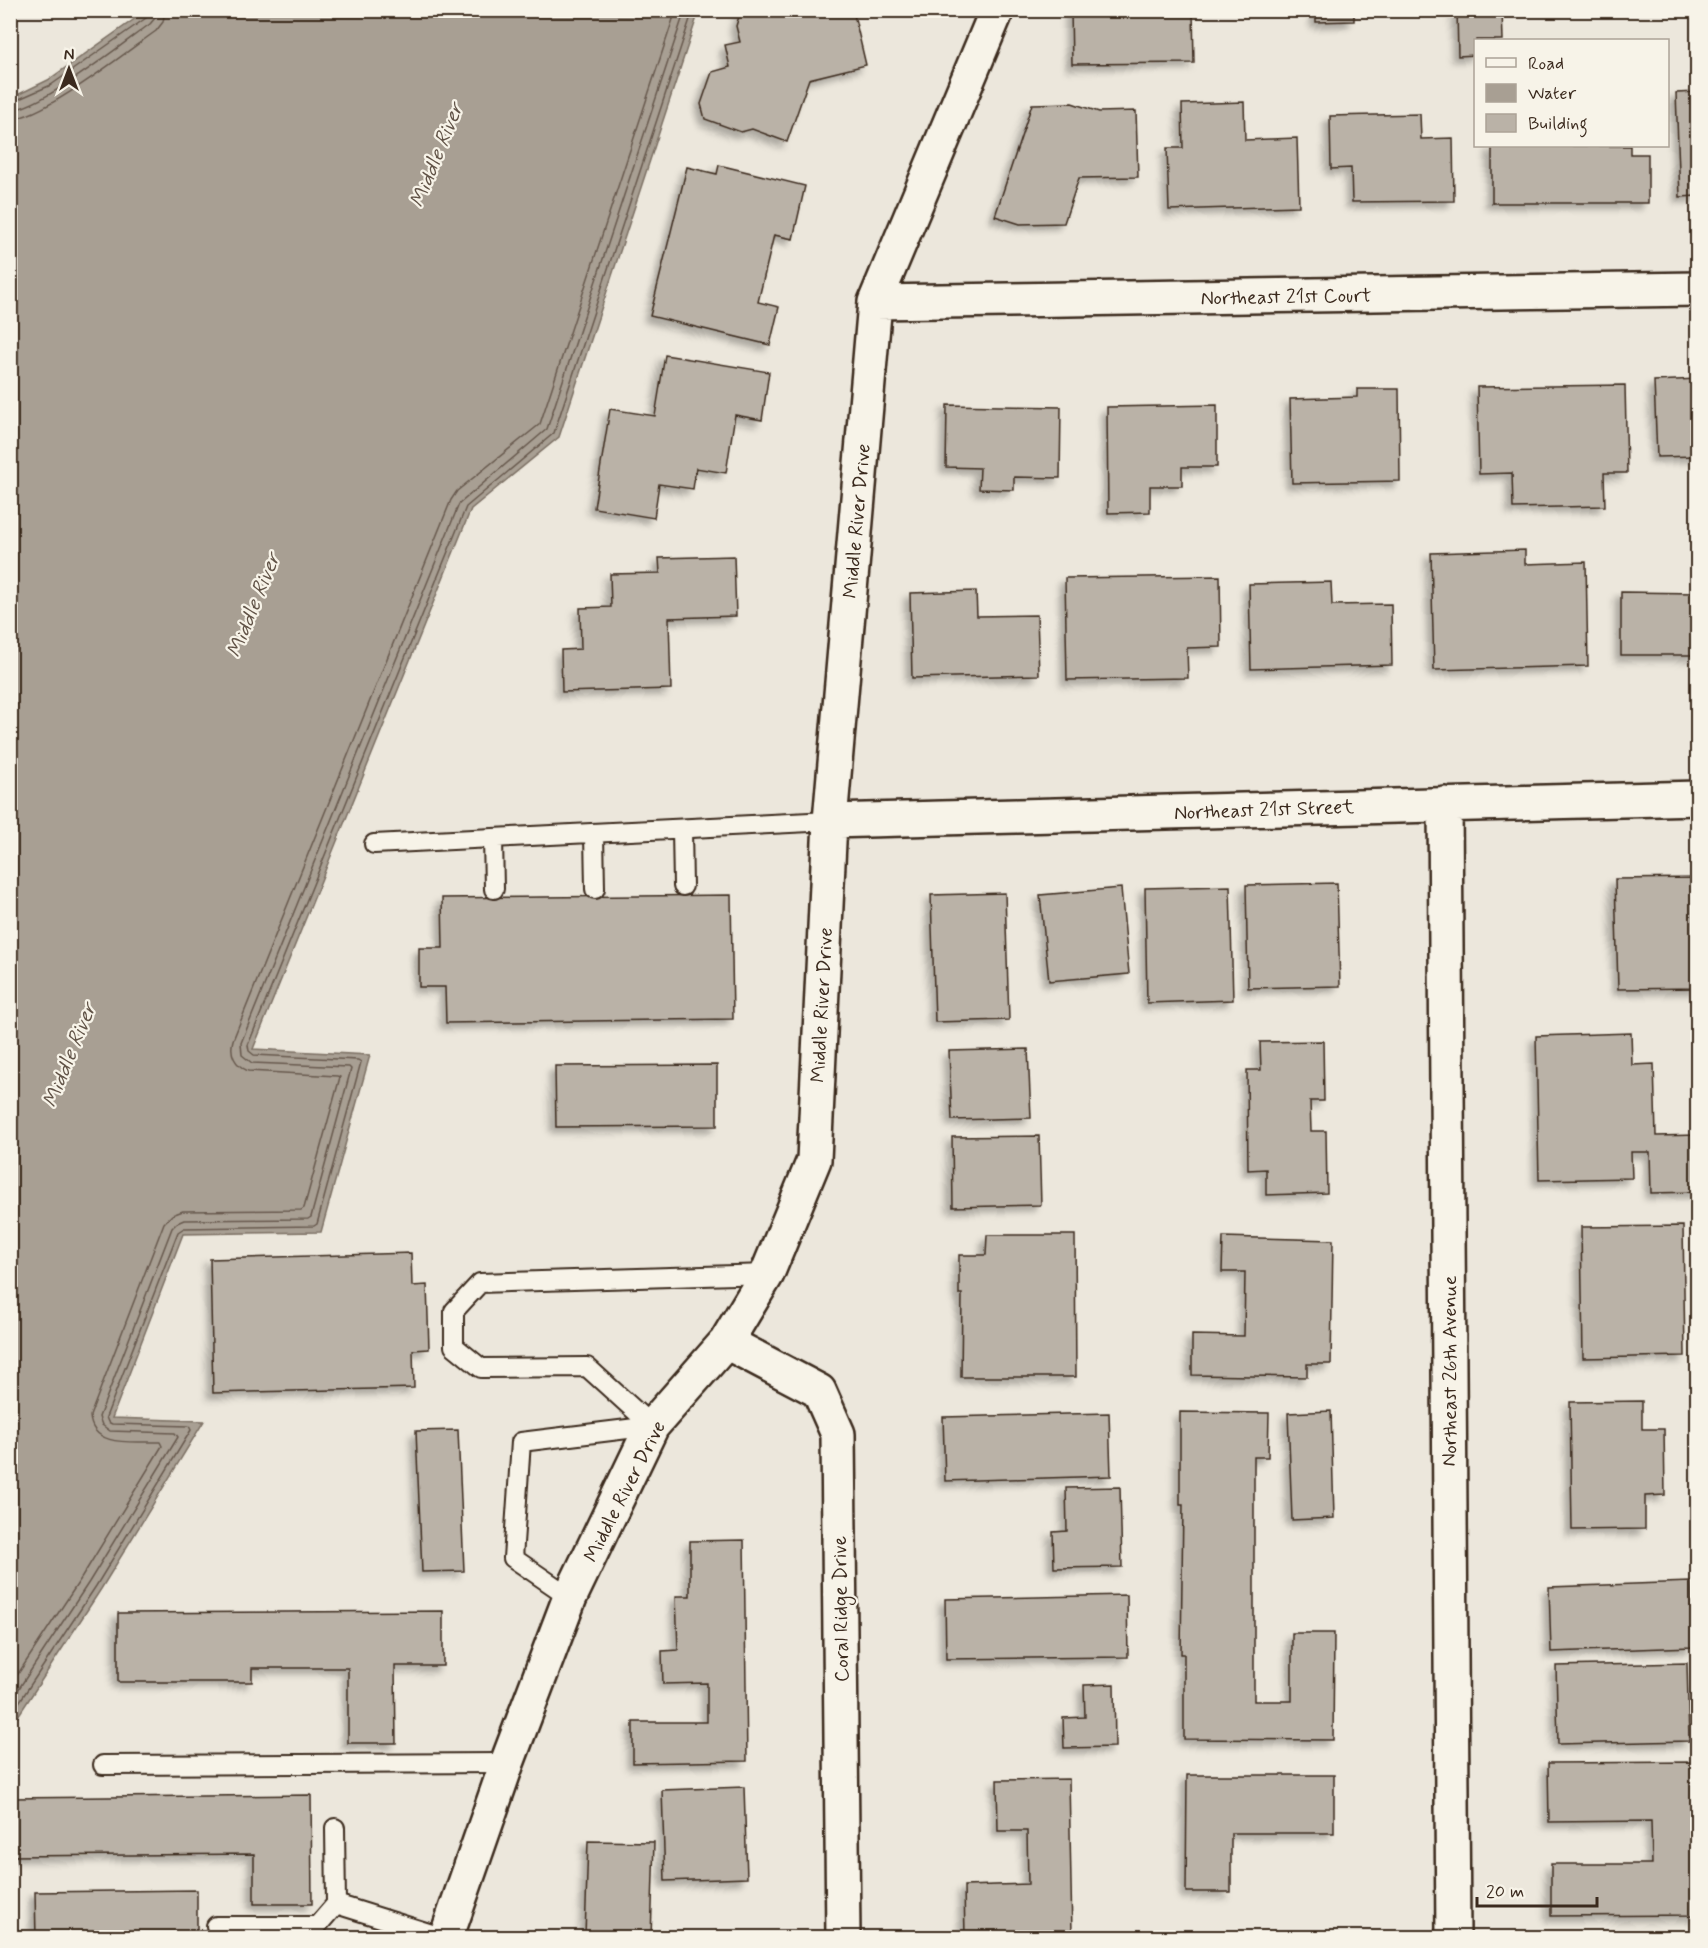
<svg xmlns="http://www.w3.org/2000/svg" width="1708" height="1948" font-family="Mynerve,sans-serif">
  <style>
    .water { fill: #a89f93; stroke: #7c7064; stroke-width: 1.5 }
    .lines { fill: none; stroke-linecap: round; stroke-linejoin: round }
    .shore { stroke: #67594d; stroke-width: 1.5 }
    .building { fill: #bab2a7; stroke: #3b2a1e; stroke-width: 1.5; filter: url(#shadow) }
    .service-casing { stroke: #3b2a1e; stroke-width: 22 }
    .minor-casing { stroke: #3b2a1e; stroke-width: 38 }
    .service { stroke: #f7f3e8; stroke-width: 18 }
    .minor { stroke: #f7f3e8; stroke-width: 33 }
    .labels { text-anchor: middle; stroke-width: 4.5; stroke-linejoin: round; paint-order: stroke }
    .street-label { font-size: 20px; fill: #3b2a1e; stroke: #f7f3e8 }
    .water-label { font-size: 21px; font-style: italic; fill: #615347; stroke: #f7f3e8 }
  </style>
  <defs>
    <filter id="shadow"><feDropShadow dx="-5.5" dy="5.5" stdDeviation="3" flood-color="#0004"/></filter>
  </defs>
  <rect width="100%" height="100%" fill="#ece7dc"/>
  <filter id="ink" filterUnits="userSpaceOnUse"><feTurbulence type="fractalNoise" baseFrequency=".0167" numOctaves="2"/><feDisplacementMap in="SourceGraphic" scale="12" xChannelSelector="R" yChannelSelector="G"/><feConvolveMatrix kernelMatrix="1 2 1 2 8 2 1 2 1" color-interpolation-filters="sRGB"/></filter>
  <g filter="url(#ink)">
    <path class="water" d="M146 11H699L559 437 471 509 253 1049 370 1055 321 1232 183 1234 112 1418 204 1421 101 1589 11 1727V98L48 80Z"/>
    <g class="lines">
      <path class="shore" d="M10 103 51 85 146 18 149 10
        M10 110C41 109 122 44 150 24L155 18 156 10
        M10 119C44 118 126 52 156 31L163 22 165 10
        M10 1686 82 1577 162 1446 160 1442C136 1441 92 1449 90 1416L164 1223 172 1215 183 1211 301 1210 304 1208 340 1077 337 1076 248 1071C235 1065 229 1054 233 1040L451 500 457 491 540 424 676 10
        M10 1702 89 1582 178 1437 175 1433 110 1431 102 1425 99 1417 172 1228 177 1223 184 1220 308 1219 311 1217 351 1069 349 1067 252 1063 242 1055 241 1043 459 504 547 429 685 10
        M10 1716 96 1586 191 1430 189 1426 112 1424 108 1422 106 1417 178 1232 184 1228 314 1226 317 1224 361 1062 358 1060 254 1055 249 1051 248 1045 466 507 554 433 693 10"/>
    </g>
    <path class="building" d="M741 10H853L866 65 809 79 787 142 752 129 741 132 705 119 701 104 712 72 730 67 725 45 740 42 736 26Z
      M1071 10H1193L1194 63 1072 64Z
      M1316 10H1354V21L1316 22Z
      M1457 10H1502L1503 40H1476V55L1458 56Z
      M1698 92V196L1680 197 1676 93Z
      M1244 102 1245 140 1297 138 1299 206 1169 210 1167 148H1183L1182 104Z
      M1072 103 1099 112 1136 111 1138 177 1079 178 1064 223 1020 224 995 216 1032 104Z
      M1420 114 1421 139 1453 138 1454 201 1352 202 1351 168 1331 169 1330 116Z
      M1492 146H1630V154H1648V203H1492Z
      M719 165 805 186 793 239 774 235 758 302 779 307 770 345 650 316 687 167 717 174Z
      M665 355 769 372 762 420 735 415 726 473 696 468 693 489 659 484 654 518 594 508 610 409 655 416Z
      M1698 379V456L1657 457 1654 381Z
      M1625 385 1627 473H1604L1605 506 1513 508 1512 473 1479 474 1477 387Z
      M1357 389H1399L1400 481 1292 483 1290 399 1357 397Z
      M947 405 1061 407 1060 478 1014 477V490L979 489 980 468 946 467Z
      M1217 405V467H1182V486H1150V512L1108 513 1107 407Z
      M1525 550V564L1586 562 1588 666 1434 670 1431 553Z
      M734 556 736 616 669 618 671 689 562 692 561 650 581 649 580 608 611 607 610 574 660 573 659 558Z
      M1220 576 1221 647 1187 648 1188 678 1067 680 1065 578Z
      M1331 582 1332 605 1391 604 1392 665 1251 669 1249 584Z
      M976 591 977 616 1037 615 1039 675 912 678 910 593Z
      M1621 592 1698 593V655H1621Z
      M1698 878V988L1618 989 1615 879Z
      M1337 883 1340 986 1248 988 1246 885Z
      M1230 886 1233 1000 1147 1003 1145 888Z
      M1121 888 1129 974 1049 981 1040 895Z
      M1005 893 1009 1020 935 1022 931 895Z
      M731 895 733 1019 446 1023 445 987H419V948H443L442 898Z
      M1631 1033 1632 1065 1654 1064 1656 1136 1698 1135V1192L1651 1193 1650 1152H1631L1632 1178 1539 1180 1536 1036Z
      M1323 1041 1324 1101H1310L1311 1131H1326L1327 1193 1266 1195V1169L1248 1170 1247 1070H1261L1260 1042Z
      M1028 1049 1031 1118 952 1120 949 1051Z
      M717 1065V1126L556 1127 555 1066Z
      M1039 1136 1041 1205 953 1207 952 1137Z
      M1683 1226 1685 1356 1583 1358 1581 1227Z
      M987 1235H1075L1076 1377H961L962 1294H959V1255H986Z
      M1223 1237 1333 1240 1331 1364H1307V1377L1192 1375V1335L1244 1336 1245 1272H1222Z
      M411 1253 412 1286 427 1285 429 1349 413 1350 414 1388 213 1393 210 1259Z
      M1642 1401V1429H1664L1665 1495 1645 1496V1529L1572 1530 1570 1402Z
      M1331 1411 1334 1518 1292 1520 1288 1413Z
      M1180 1412 1269 1413 1268 1457H1254V1701H1292V1633H1334L1333 1740 1184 1739V1654H1181L1183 1505H1180Z
      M1109 1413 1111 1476 945 1481 943 1417Z
      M458 1430 464 1571 422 1572 416 1431Z
      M1120 1487 1122 1567 1054 1568 1053 1532 1067 1531 1066 1488Z
      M744 1540 747 1761 633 1763V1722H707V1683L663 1684 662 1651 678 1650 676 1596H690V1541Z
      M1691 1582 1693 1647 1551 1652 1549 1587Z
      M1127 1595 1128 1657 946 1659 945 1599Z
      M443 1611V1666H395L396 1743H348V1668H252V1682H118V1613Z
      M1687 1663 1689 1741 1558 1744 1556 1666Z
      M1114 1684 1115 1747 1064 1748 1063 1718 1085 1717 1084 1685Z
      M1698 1762V1915L1551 1916V1864H1652L1651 1821 1549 1822 1548 1763Z
      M1187 1775H1334V1833H1231V1892H1186Z
      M1069 1779 1072 1935 965 1937 964 1886 1028 1884 1027 1831H998L997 1780Z
      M744 1787 747 1878 665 1881 662 1790Z
      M311 1795 312 1904H254V1854L10 1856V1798Z
      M588 1841 654 1842 651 1938 585 1936Z
      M197 1890V1938H36L35 1892Z"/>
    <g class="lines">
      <defs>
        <path id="service" d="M682 829 683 886
          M594 833 595 889
          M493 838 494 889
          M374 844 830 821
          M652 1426 587 1367 481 1368 454 1346V1311L480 1283 767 1274
          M570 1597 513 1558 521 1442 652 1426
          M103 1765 507 1763
          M335 1828 336 1904 445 1938
          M216 1926H317L336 1904"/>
        <path id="minor" d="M875 302 1698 289
          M1445 804 1453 1938
          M830 821 1698 798
          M726 1342 819 1391 838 1434 843 1938
          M446 1938 507 1763 570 1597 652 1426 726 1342 767 1274 814 1160 830 821 875 302 997 10"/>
      </defs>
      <use href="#service" class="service-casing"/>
      <use href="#minor" class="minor-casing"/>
      <use href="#service" class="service"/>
      <use href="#minor" class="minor"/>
    </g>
  </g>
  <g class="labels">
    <g class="street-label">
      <text transform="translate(1286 296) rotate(-1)" y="7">Northeast 21st Court</text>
      <text transform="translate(856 521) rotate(-85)" y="7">Middle River Drive</text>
      <text transform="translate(1264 809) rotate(-2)" y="7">Northeast 21st Street</text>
      <text transform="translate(821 1005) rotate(-87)" y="7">Middle River Drive</text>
      <text transform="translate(1449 1371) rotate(-90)" y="7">Northeast 26th Avenue</text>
      <text transform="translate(624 1491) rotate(-63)" y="7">Middle River Drive</text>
      <text transform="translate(840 1609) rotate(-91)" y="7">Coral Ridge Drive</text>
    </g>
    <g class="water-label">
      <text transform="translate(436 155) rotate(-68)" y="7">Middle River</text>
      <text transform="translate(253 605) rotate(-68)" y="7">Middle River</text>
      <text transform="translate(69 1055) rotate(-68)" y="7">Middle River</text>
    </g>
  </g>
  <rect width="1708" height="1948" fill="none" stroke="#f7f3e8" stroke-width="36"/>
  <rect x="18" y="18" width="1672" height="1912" fill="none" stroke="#3b2a1e" stroke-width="2" filter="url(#ink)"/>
  <rect x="1474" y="39" width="195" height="108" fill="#f7f3e8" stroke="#aca397" stroke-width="1.5"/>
  <rect x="1486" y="58" width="30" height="9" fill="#f7f3e8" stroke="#aca397" stroke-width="1.5"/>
  <text x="1528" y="69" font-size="18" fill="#3b2a1e">Road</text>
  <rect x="1486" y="84" width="30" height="18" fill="#a89f93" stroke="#aca397" stroke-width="1.5"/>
  <text x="1528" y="99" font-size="18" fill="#3b2a1e">Water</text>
  <rect x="1486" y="114" width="30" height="18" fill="#bab2a7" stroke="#aca397" stroke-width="1.5"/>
  <text x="1528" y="129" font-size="18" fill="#3b2a1e">Building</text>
  <g transform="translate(69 69)" stroke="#f7f3e8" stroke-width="4.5" paint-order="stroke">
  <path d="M0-4.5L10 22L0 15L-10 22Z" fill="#3b2a1e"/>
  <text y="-9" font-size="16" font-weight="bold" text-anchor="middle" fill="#3b2a1e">N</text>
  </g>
  <path d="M1477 1897v9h120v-9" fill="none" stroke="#3b2a1e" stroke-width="3"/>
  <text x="1486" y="1897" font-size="18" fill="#3b2a1e" stroke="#f7f3e8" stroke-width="4.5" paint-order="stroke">20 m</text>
</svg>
